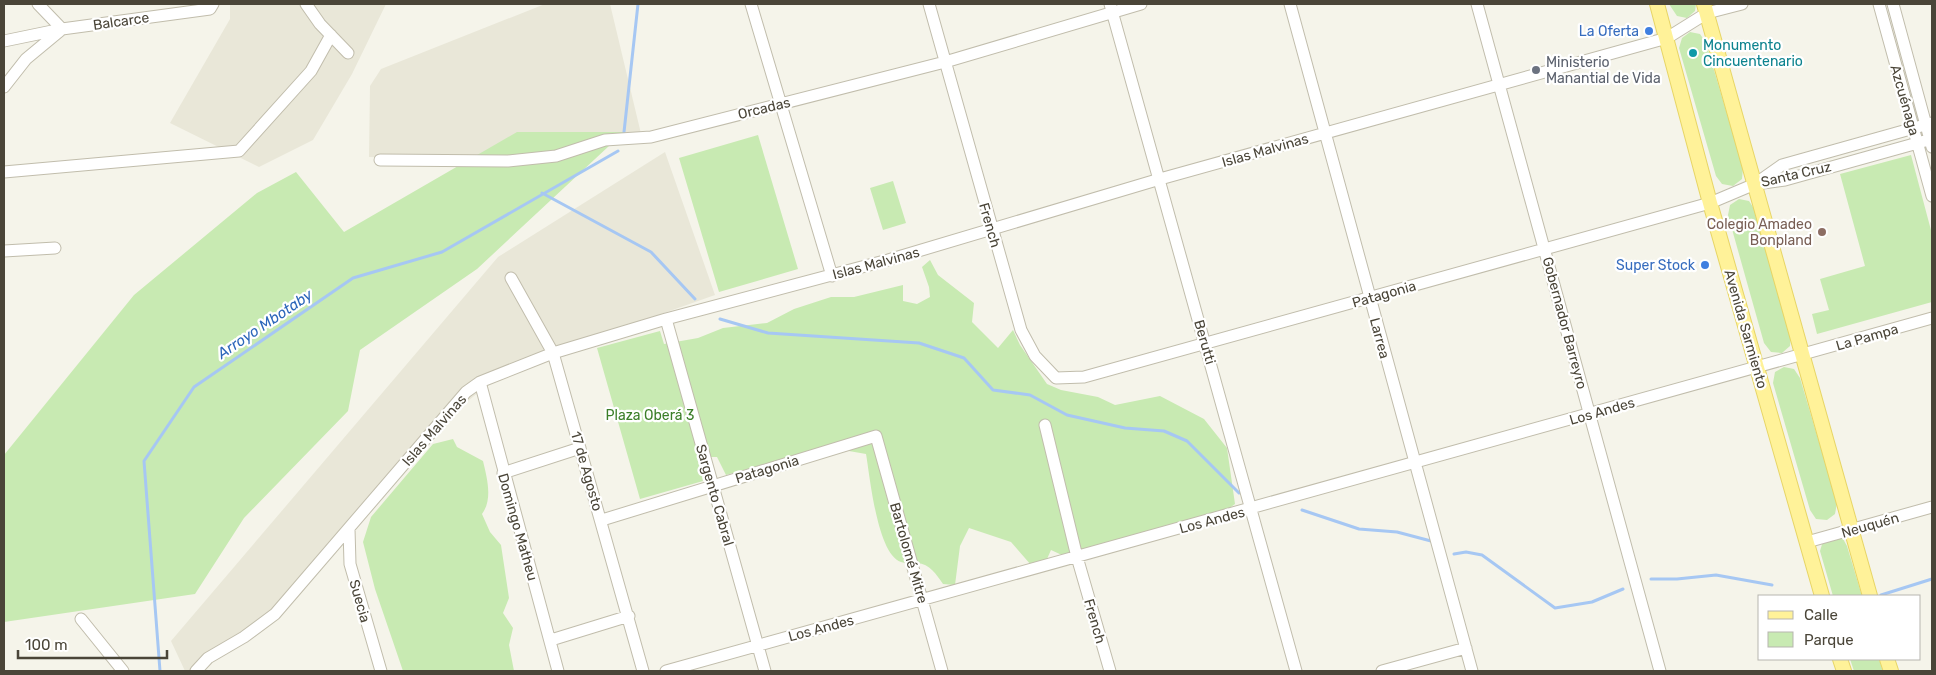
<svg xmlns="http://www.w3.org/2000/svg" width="1936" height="675" font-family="Rubik,sans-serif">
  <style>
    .residential { fill: #e9e7d8 }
    .green { fill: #c8eab2 }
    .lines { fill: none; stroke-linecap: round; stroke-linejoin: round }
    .stream { stroke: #a6c7f3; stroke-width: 3 }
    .minor-casing { stroke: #c1bdac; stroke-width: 13 }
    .major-casing { stroke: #e7d566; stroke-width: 16 }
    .minor { stroke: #fff; stroke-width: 11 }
    .major { stroke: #fff299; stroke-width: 14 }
    .shop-dot { fill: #3f7fe0; stroke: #fff; stroke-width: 2 }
    .culture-dot { fill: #0f9aa8; stroke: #fff; stroke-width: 2 }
    .worship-dot { fill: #6b7280; stroke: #fff; stroke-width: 2 }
    .education-dot { fill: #8d6e63; stroke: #fff; stroke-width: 2 }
    .labels { text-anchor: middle; stroke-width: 4.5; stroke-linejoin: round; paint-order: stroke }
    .street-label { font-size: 14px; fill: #4a4538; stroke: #fff }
    .shop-label { font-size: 14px; fill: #366cbe; stroke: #fff; text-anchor: end }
    .culture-label { font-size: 14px; fill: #0d838f; stroke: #fff; text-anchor: start }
    .worship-label { font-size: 14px; fill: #5b616d; stroke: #fff; text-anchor: start }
    .education-label { font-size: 14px; fill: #785e54; stroke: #fff; text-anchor: end }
    .park-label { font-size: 14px; fill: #3b7e28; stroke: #fff }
    .water-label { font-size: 15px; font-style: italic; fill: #2d67ba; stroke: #fff }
  </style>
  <rect width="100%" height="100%" fill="#f5f4ea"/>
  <path class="residential" d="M230 4H386L352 74 313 140 259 167 170 123 230 19Z
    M545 4H610L643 142 445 159 369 157 370 86 381 69Z
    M665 152 715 295 576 344 495 379 447 418 298 597 266 624 227 642 201 671H185L171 641 498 257Z"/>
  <path class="green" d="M1669 4H1696L1695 11 1687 18 1677 16Z
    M1690 32 1700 34 1706 43 1743 168 1742 179 1733 186 1722 184 1716 176 1679 48 1682 38Z
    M517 132H624L477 269 360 350 348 411 244 518 195 594 4 622V455L134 295 257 193 296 172 344 232Z
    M758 135 798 269 719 292 679 158Z
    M1911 155 1932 234V302L1817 334 1812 314 1829 310 1820 279 1865 266 1840 174Z
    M893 181 906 223 883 230 870 188Z
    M1739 199 1749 201 1755 210 1791 336 1790 346 1782 353 1771 352 1764 343 1728 215 1730 205Z
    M930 260 938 275 974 303 972 322 998 348 1013 330 1020 345 1047 384 1061 390 1098 397 1115 405 1160 396 1204 419 1227 448 1235 504 1220 515 1064 556 1051 550 1047 559 1031 565 1011 542 969 528 960 546 955 585 943 584C936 574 930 564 917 563 912 563 906 564 901 562 877 554 870 476 866 454L826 447 726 475 717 457H697L703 481 640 499 597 348 660 331 664 344 698 338 723 328 767 323 794 309 831 297H854L903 285V301L917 304 930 297 929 287 922 267Z
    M1784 367 1794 369 1800 378 1837 503 1835 514 1827 520 1816 519 1810 510 1773 383 1775 372Z
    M453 439 457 447 483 461C487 478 493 499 482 514L490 532 501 545 509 598 503 613 513 628 509 645 514 671H403L375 589 363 542 371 517 433 444Z
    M1842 537 1847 546 1862 596H1833L1820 551 1823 541Z
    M1850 659H1879L1883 671H1854Z"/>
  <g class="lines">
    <path class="stream" d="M624 132 638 4
      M542 193 651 252 695 299
      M720 319 768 333 919 343 964 358 993 390 1030 395 1067 415 1125 428 1164 431 1187 441 1239 493
      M1302 510 1359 529 1397 532 1431 541
      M1454 554 1466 552 1482 555 1555 608 1592 602 1623 589
      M1651 579H1677L1716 575 1772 585
      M1881 595 1932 579
      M160 671 144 461 194 387 353 278 442 252 618 151"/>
    <defs>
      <path id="minor" d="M38 4 62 29
        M306 4 320 24 348 53
        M751 4 832 276
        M929 4 1021 330 1035 356 1056 378 1084 377 1710 203 1755 184 1782 165 1932 123
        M1110 4 1296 671
        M1290 4 1472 671
        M1477 4 1660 671
        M1879 4 1932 196
        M1893 4 1932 147
        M4 41 62 29 210 9 213 4
        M4 87 26 59 61 30
        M380 160 508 161 556 156 605 140 651 137 945 62 1141 4
        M4 172 239 151 311 71 331 35
        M1756 184 1785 180 1932 139
        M4 251 55 248
        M511 278 553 353 643 671
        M666 319 765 671
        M480 382 558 671
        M1045 425 1077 557 1110 671
        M503 473 580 448
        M602 520 876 436 942 671
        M349 529 350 564 381 671
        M1807 542 1932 507
        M81 619 123 671
        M551 640 629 616
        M196 671 208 658 244 637 275 614 466 392 480 382 553 353 666 319 888 260 1160 179 1667 38 1707 13 1742 4
        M666 671 1932 318
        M1382 671 1466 648"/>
      <path id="major" d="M1657 4 1710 203 1822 596
        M1704 4 1870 596
        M1840 659 1844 671
        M1887 659 1891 671"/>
    </defs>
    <use href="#minor" class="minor-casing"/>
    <use href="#major" class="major-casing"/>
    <use href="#minor" class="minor"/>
    <use href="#major" class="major"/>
  </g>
  <g class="shop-dot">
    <circle cx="1649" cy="31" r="5"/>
    <circle cx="1705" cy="265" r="5"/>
  </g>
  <circle class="culture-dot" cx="1693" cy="53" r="5"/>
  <circle class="worship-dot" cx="1536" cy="70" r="5"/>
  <circle class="education-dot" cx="1822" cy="232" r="5"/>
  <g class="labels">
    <g class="street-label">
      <text transform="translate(121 21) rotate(-8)" y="5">Balcarce</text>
      <text transform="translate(1905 100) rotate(74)" y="5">Azcuénaga</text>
      <text transform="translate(764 108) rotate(-14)" y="5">Orcadas</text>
      <text transform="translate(1265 150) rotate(-16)" y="5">Islas Malvinas</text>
      <text transform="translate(1796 174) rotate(-13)" y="5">Santa Cruz</text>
      <text transform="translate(990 225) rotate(74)" y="5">French</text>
      <text transform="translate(876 263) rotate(-15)" y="5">Islas Malvinas</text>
      <text transform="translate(1384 294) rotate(-16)" y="5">Patagonia</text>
      <text transform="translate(1565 323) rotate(75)" y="5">Gobernador Barreyro</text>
      <text transform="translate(1746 329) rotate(74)" y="5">Avenida Sarmiento</text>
      <text transform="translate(1867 337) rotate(-16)" y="5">La Pampa</text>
      <text transform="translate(1380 338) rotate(75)" y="5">Larrea</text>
      <text transform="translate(1205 342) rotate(74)" y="5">Berutti</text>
      <text transform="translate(1602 411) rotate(-16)" y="5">Los Andes</text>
      <text transform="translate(434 430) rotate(-49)" y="5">Islas Malvinas</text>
      <text transform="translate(767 469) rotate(-17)" y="5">Patagonia</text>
      <text transform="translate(587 471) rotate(74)" y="5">17 de Agosto</text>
      <text transform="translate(715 495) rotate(74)" y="5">Sargento Cabral</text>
      <text transform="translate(1212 520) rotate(-15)" y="5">Los Andes</text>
      <text transform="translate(1870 525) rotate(-16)" y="5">Neuquén</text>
      <text transform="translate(518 527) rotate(74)" y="5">Domingo Matheu</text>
      <text transform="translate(909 553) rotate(74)" y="5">Bartolomé Mitre</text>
      <text transform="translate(360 601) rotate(74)" y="5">Suecia</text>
      <text transform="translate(1095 621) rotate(74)" y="5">French</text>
      <text transform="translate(821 628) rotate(-15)" y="5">Los Andes</text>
    </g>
    <g class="shop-label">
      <text x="1639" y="36">La Oferta</text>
      <text x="1695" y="270">Super Stock</text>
    </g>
    <g class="culture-label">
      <text x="1703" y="50">Monumento<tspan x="1703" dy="16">Cincuentenario</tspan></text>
    </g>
    <g class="worship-label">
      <text x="1546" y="67">Ministerio<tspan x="1546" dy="16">Manantial de Vida</tspan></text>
    </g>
    <g class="education-label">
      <text x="1812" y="229">Colegio Amadeo<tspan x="1812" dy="16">Bonpland</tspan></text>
    </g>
    <g class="park-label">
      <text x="650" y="420">Plaza Oberá 3</text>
    </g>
    <g class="water-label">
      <text transform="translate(265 324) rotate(-34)" y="5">Arroyo Mbotaby</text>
    </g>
  </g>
  <rect width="1936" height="675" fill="none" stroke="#4a4538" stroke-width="10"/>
  <rect x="1758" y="595" width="162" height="65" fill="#ffffff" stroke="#b7b5af"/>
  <rect x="1768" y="611" width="25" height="8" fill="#fff299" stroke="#b7b5af"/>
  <text x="1804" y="620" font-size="15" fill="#4a4538">Calle</text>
  <rect x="1768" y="632" width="25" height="15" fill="#c8eab2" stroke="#b7b5af"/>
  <text x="1804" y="645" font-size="15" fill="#4a4538">Parque</text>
  <path d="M18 650v8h149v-8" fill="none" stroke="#4a4538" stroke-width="2.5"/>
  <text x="25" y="650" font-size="15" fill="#4a4538" stroke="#ffffff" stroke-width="4" paint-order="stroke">100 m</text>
</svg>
